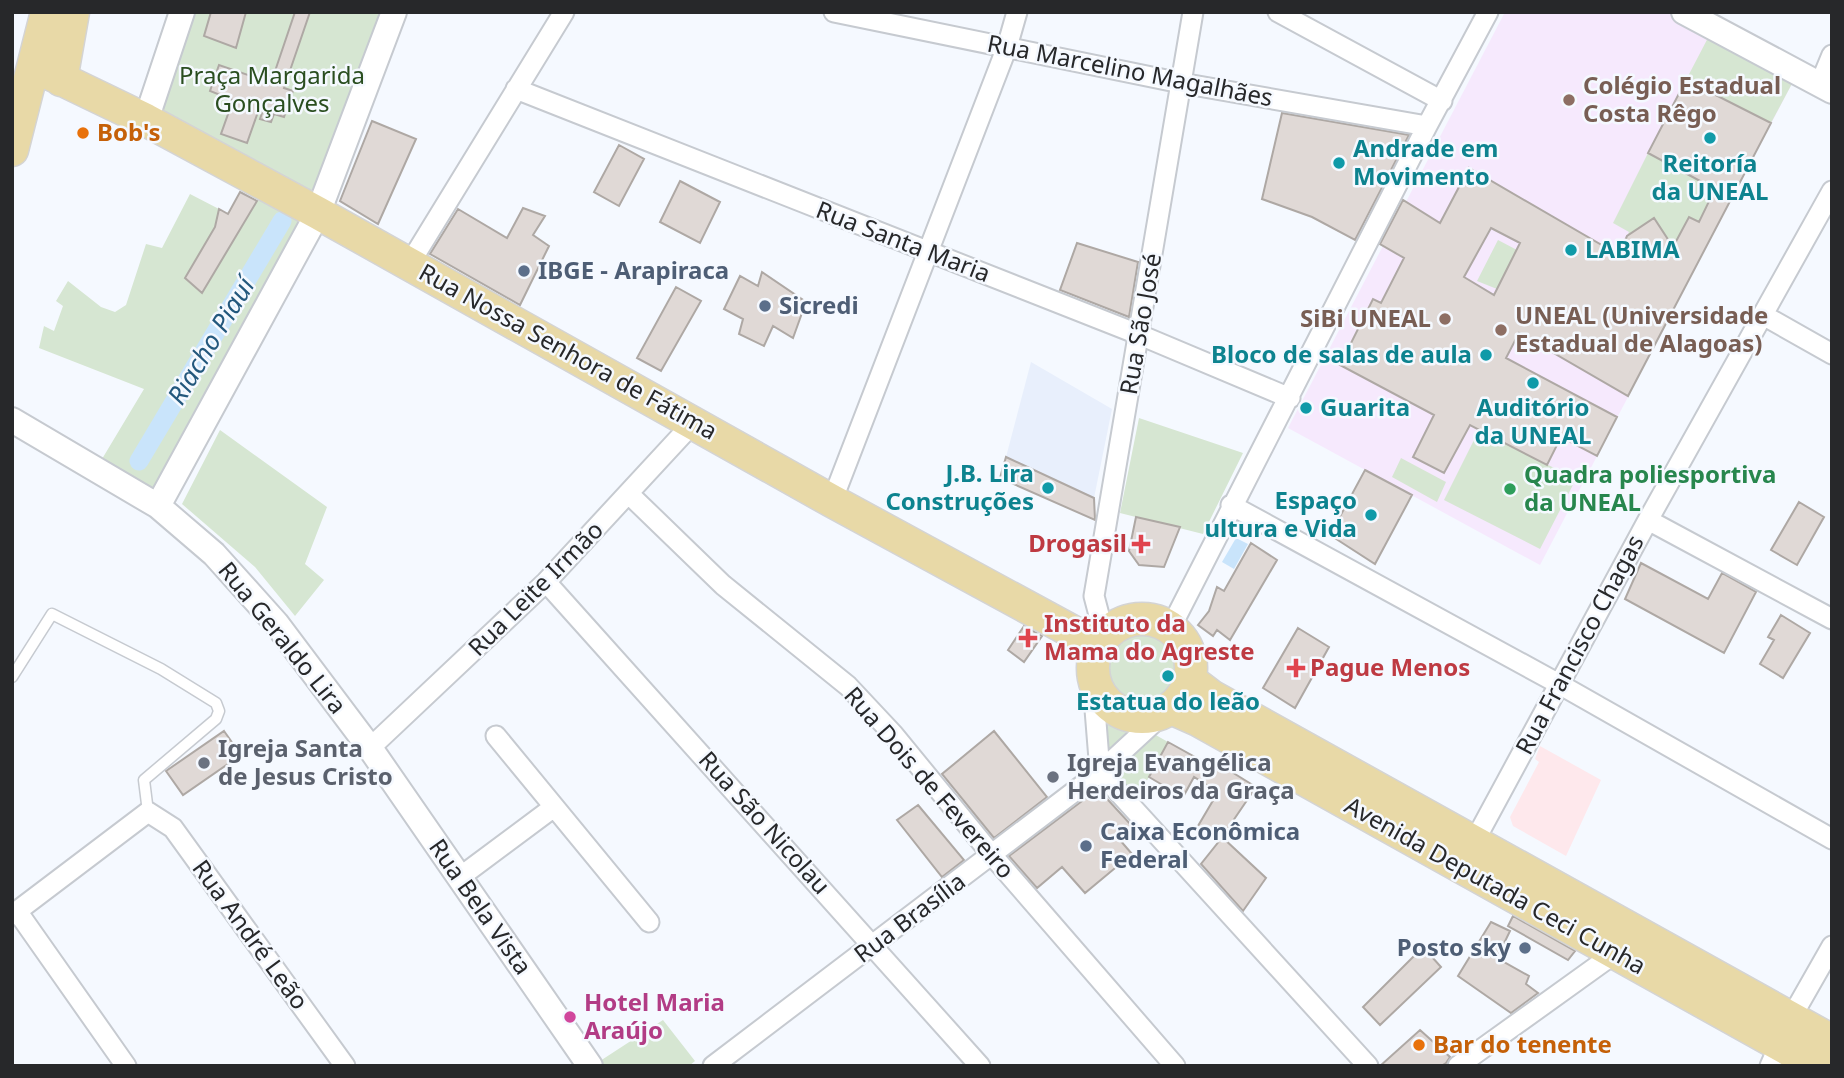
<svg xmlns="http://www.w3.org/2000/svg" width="1844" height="1078" font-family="'Noto Sans',sans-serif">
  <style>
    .commercial { fill: #fee8ec }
    .built { fill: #e8effc }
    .education { fill: #f6e9fd }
    .green { fill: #d6e6d2 }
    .water { fill: #c9e4fb }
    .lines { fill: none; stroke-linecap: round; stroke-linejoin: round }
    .canal { stroke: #c9e4fb; stroke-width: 19 }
    .building { fill: #e0d9d6; stroke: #aea8a4; stroke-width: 2; fill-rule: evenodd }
    .service-casing { stroke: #c6cad0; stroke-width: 13 }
    .minor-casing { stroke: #c6cad0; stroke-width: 23 }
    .tertiary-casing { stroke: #c6cad0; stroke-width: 28 }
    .primary-casing { stroke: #d4d4d4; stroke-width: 35 }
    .service { stroke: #fff; stroke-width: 10 }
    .minor { stroke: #fff; stroke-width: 19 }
    .tertiary { stroke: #fff; stroke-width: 24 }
    .primary { stroke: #e8d9a7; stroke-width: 32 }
    .education-dot { fill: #8d6e63; stroke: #f5f9ff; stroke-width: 2.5 }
    .food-dot { fill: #e8710a; stroke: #f5f9ff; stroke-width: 2.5 }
    .culture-dot { fill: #0f9aa8; stroke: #f5f9ff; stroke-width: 2.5 }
    .service-dot { fill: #5c6f8a; stroke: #f5f9ff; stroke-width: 2.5 }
    .leisure-dot { fill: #2e9e5b; stroke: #f5f9ff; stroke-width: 2.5 }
    .health-dot { fill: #e0444e; stroke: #f5f9ff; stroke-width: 2.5 }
    .worship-dot { fill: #6b7280; stroke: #f5f9ff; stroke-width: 2.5 }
    .hotel-dot { fill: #d1479c; stroke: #f5f9ff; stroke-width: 2.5 }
    .labels { text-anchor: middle; stroke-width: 5; stroke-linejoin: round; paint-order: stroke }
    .street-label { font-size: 24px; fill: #27282a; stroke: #f5f9ff }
    .park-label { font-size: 24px; fill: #2a4e20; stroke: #f5f9ff }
    .education-label { font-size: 24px; font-weight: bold; fill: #785e54; stroke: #f5f9ff; text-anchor: start }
    .food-label { font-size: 24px; font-weight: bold; fill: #c56008; stroke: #f5f9ff; text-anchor: start }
    .culture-label { font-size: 24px; font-weight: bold; fill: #0d838f; stroke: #f5f9ff; text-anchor: start }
    .service-label { font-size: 24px; font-weight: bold; fill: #4e5e75; stroke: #f5f9ff; text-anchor: start }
    .leisure-label { font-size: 24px; font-weight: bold; fill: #27864d; stroke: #f5f9ff; text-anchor: start }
    .health-label { font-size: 24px; font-weight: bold; fill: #be3a42; stroke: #f5f9ff; text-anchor: start }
    .worship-label { font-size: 24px; font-weight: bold; fill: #5b616d; stroke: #f5f9ff; text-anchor: start }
    .hotel-label { font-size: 24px; font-weight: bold; fill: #b23c85; stroke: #f5f9ff; text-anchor: start }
    .water-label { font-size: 26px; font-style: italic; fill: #23587d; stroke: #f5f9ff }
  </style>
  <rect width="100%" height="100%" fill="#f5f9ff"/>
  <path class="commercial" d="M1540 746 1601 780 1566 856 1513 826 1510 817 1539 762 1535 759Z"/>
  <path class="built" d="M1031 362 1112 409 1094 498 1006 457Z"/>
  <path class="education" d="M1505 12H1668L1795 78 1540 565 1288 428Z"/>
  <path class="green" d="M180 12H385L313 203 146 105Z
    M1710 34 1795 78 1771 123 1686 80Z
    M1648 153 1715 189 1699 222 1689 217 1666 261 1626 238 1629 232 1613 223Z
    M267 185 318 213 158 506 96 469 144 389 39 348 44 326 54 331 63 306 56 301 68 281 101 307 115 312 126 305 146 244 162 248 190 194 219 209 215 227 185 278 202 293Z
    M1498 240 1517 250 1497 289 1477 281Z
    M1139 418 1243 453 1203 534 1120 513Z
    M220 430 327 507 305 564 324 580 295 616 255 567 182 504Z
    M1479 430 1576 479 1540 549 1444 500Z
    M1401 458 1446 482 1437 502 1392 477Z
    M1143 618C1179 630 1192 640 1190 680L1832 1041V1066L1171 709 1147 730 1168 742 1132 808 1100 772 1092 672C1094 641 1112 621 1143 618Z
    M663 1020 695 1061 689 1066H603L600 1061Z"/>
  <path class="water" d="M1236 538 1248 544 1234 569 1222 562Z"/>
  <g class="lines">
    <path class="canal" d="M139 461 282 221"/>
  </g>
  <path class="building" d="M211 12H246L236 48 204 36Z
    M295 12H310L284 88 293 91 284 117 274 114 271 122 260 119 263 110 259 109 247 143 221 134 233 100 210 91 219 65 271 83Z
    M1686 80 1771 123 1628 396 1519 333 1506 358 1617 417 1597 456 1561 437 1547 465 1470 425 1444 473 1413 457 1434 415 1340 365 1373 299 1381 303 1404 258 1380 244 1403 200 1440 223 1469 168 1619 255 1627 236 1654 218 1673 247 1689 217 1699 222 1715 189 1648 153ZM1491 228 1520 243 1494 295 1464 277Z
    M1282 113 1409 135 1355 240 1312 217 1262 199Z
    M372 121 416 139 378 224 340 201Z
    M619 145 644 159 619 206 594 192Z
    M680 181 720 202 700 243 660 222Z
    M240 192 257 201 202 293 185 278 215 227 219 209 228 214Z
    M523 208 545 216 533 235 549 246 520 305 430 254 458 209 507 238Z
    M1077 243 1138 262 1129 317 1060 290Z
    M762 272 806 302 793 338 773 326 764 346 739 334 743 319 724 309 740 276 758 286Z
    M676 287 701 301 661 371 637 358Z
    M1006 457 1094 498 1095 520 1000 478Z
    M1365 470 1412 495 1375 564 1330 535Z
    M1799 502 1824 517 1797 565 1771 550Z
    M1136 517 1180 527 1164 567 1139 565 1129 551Z
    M1251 543 1277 560 1230 640 1217 630 1213 636 1198 625 1209 611 1217 587 1224 591Z
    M1641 563 1708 599 1722 573 1756 592 1724 653 1625 599Z
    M1781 615 1810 633 1783 678 1760 664 1774 640 1768 637Z
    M1024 626 1042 636 1024 662 1008 650Z
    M1298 628 1329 647 1295 708 1263 688Z
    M224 731 241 755 183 795 166 771Z
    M994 731 1047 797 994 838 942 774Z
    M1168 742 1213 767 1217 763 1256 787 1222 837 1266 878 1243 911 1201 864 1220 840 1198 826 1218 792 1194 777 1183 797 1149 777Z
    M1098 789 1132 826 1119 839 1132 854 1085 893 1062 867 1037 888 1009 856Z
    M918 805 964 860 942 877 897 820Z
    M1513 916 1575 951 1568 960 1508 926Z
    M1491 922 1510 931 1497 958 1529 976 1526 984 1538 993 1511 1013 1458 976Z
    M1423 947 1441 967 1380 1025 1363 1007Z
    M1420 1030 1450 1057 1446 1063 1441 1066H1380Z"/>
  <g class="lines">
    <defs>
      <path id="service" d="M12 677 52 614 161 669 216 703 219 711 216 719 144 780 148 812"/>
      <path id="minor" d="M834 12 1181 83 1427 126
        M1278 12 1442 101
        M1820 84 1832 55
        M516 89 1140 335 1290 398
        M410 263 564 12
        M1763 315 1832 354
        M630 495 723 585 848 686 893 734 992 855 1175 1066
        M832 501 1007 47 1017 12
        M1231 505 1559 684 1832 839
        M1648 520 1832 619
        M546 582 980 1066
        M1171 627 1427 126 1488 12
        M1104 634 1094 596 1193 12
        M1092 672 1100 772
        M496 736 649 922
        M370 748 546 582 694 422
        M1100 772 1368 1066
        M1474 842 1648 520 1832 191
        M460 877 554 807
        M17 911 126 1066
        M12 915 148 812 173 828 345 1066
        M713 1066 1100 772 1166 711
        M1458 1066 1614 954 1616 944
        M1770 1066 1791 1018 1832 946"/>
      <path id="tertiary" d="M1684 12 1832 91
        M146 120 182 12
        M12 420 158 506 214 554 276 623 370 748 590 1066
        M158 506 318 213 394 12"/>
      <path id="primary" d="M34 66 146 120 318 213 832 501 1097 645
        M61 80 73 12
        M12 150 47 12
        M1093 668a49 49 0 1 1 98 0a49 49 0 1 1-98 0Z
        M1190 680 1211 696 1832 1041
        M1171 708 1198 720C1405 834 1611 950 1818 1066"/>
    </defs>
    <use href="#service" class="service-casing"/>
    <use href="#minor" class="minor-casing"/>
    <use href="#tertiary" class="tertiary-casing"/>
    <use href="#primary" class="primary-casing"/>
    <use href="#service" class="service"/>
    <use href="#minor" class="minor"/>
    <use href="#tertiary" class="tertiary"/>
    <use href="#primary" class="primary"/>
  </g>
  <g class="education-dot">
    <circle cx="1569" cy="100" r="7"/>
    <circle cx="1445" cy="319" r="7"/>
    <circle cx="1501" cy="330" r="7"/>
  </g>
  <g class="food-dot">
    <circle cx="83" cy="133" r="7"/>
    <circle cx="1419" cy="1045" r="7"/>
  </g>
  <g class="culture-dot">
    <circle cx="1710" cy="138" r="7"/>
    <circle cx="1339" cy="163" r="7"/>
    <circle cx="1571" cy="250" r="7"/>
    <circle cx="1486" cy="355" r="7"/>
    <circle cx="1533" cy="383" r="7"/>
    <circle cx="1306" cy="408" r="7"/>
    <circle cx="1048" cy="488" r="7"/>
    <circle cx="1371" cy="515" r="7"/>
    <circle cx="1168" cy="676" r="7"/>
  </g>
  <g class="service-dot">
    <circle cx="524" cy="271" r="7"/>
    <circle cx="765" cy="306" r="7"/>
    <circle cx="1086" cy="846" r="7"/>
    <circle cx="1525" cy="948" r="7"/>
  </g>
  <circle class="leisure-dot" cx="1510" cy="489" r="7"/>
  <g class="health-dot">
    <path d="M1137.5 533.5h7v7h7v7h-7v7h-7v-7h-7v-7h7z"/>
    <path d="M1024.5 627.5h7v7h7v7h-7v7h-7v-7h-7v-7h7z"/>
    <path d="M1292.5 657.5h7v7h7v7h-7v7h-7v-7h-7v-7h7z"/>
  </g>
  <g class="worship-dot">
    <circle cx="204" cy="763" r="7"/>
    <circle cx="1053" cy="777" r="7"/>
  </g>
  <circle class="hotel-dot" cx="570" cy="1017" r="7"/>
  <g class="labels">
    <g class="street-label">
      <text transform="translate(1130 71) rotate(11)" y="8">Rua Marcelino Magalhães</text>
      <text transform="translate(903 242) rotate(21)" y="8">Rua Santa Maria</text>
      <text transform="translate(1141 324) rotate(-80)" y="8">Rua São José</text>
      <text transform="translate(568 352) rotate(29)" y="8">Rua Nossa Senhora de Fátima</text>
      <text transform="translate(536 589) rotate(-45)" y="8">Rua Leite Irmão</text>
      <text transform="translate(282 638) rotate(51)" y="8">Rua Geraldo Lira</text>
      <text transform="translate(1580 645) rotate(-62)" y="8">Rua Francisco Chagas</text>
      <text transform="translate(929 783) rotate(49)" y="8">Rua Dois de Fevereiro</text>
      <text transform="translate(764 823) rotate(48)" y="8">Rua São Nicolau</text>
      <text transform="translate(1495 886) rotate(29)" y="8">Avenida Deputada Ceci Cunha</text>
      <text transform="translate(480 907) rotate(55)" y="8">Rua Bela Vista</text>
      <text transform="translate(910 918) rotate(-37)" y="8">Rua Brasília</text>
      <text transform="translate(250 935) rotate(54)" y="8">Rua André Leão</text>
    </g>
    <g class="park-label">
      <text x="272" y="84">Praça Margarida<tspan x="272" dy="28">Gonçalves</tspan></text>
    </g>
    <g class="education-label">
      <text x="1583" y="94">Colégio Estadual<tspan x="1583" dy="28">Costa Rêgo</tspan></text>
      <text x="1515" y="324">UNEAL (Universidade<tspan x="1515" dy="28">Estadual de Alagoas)</tspan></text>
      <text x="1431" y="327" text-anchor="end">SiBi UNEAL</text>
    </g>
    <g class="food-label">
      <text x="97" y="141">Bob's</text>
      <text x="1433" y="1053">Bar do tenente</text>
    </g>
    <g class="culture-label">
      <text x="1353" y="157">Andrade em<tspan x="1353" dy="28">Movimento</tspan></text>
      <text x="1710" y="172" text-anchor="middle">Reitoría<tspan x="1710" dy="28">da UNEAL</tspan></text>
      <text x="1585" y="258">LABIMA</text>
      <text x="1472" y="363" text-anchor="end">Bloco de salas de aula</text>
      <text x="1320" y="416">Guarita</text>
      <text x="1533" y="416" text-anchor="middle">Auditório<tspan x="1533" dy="28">da UNEAL</tspan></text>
      <text x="1034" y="482" text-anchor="end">J.B. Lira<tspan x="1034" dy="28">Construções</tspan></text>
      <text x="1357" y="509" text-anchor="end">Espaço<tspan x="1357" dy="28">ultura e Vida</tspan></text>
      <text x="1168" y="710" text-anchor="middle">Estatua do leão</text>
    </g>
    <g class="service-label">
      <text x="538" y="279">IBGE - Arapiraca</text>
      <text x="779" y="314">Sicredi</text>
      <text x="1100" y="840">Caixa Econômica<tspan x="1100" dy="28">Federal</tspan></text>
      <text x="1511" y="956" text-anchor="end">Posto sky</text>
    </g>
    <g class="leisure-label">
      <text x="1524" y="483">Quadra poliesportiva<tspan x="1524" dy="28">da UNEAL</tspan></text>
    </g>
    <g class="health-label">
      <text x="1127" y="552" text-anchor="end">Drogasil</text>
      <text x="1044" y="632">Instituto da<tspan x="1044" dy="28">Mama do Agreste</tspan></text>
      <text x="1310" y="676">Pague Menos</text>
    </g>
    <g class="worship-label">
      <text x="218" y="757">Igreja Santa<tspan x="218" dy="28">de Jesus Cristo</tspan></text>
      <text x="1067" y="771">Igreja Evangélica<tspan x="1067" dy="28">Herdeiros da Graça</tspan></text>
    </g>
    <g class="hotel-label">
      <text x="584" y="1011">Hotel Maria<tspan x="584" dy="28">Araújo</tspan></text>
    </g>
    <g class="water-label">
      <text transform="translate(211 341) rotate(-59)" y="9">Riacho Piauí</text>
    </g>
  </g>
  <rect width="1844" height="1078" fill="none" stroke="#27282a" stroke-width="28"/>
</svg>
